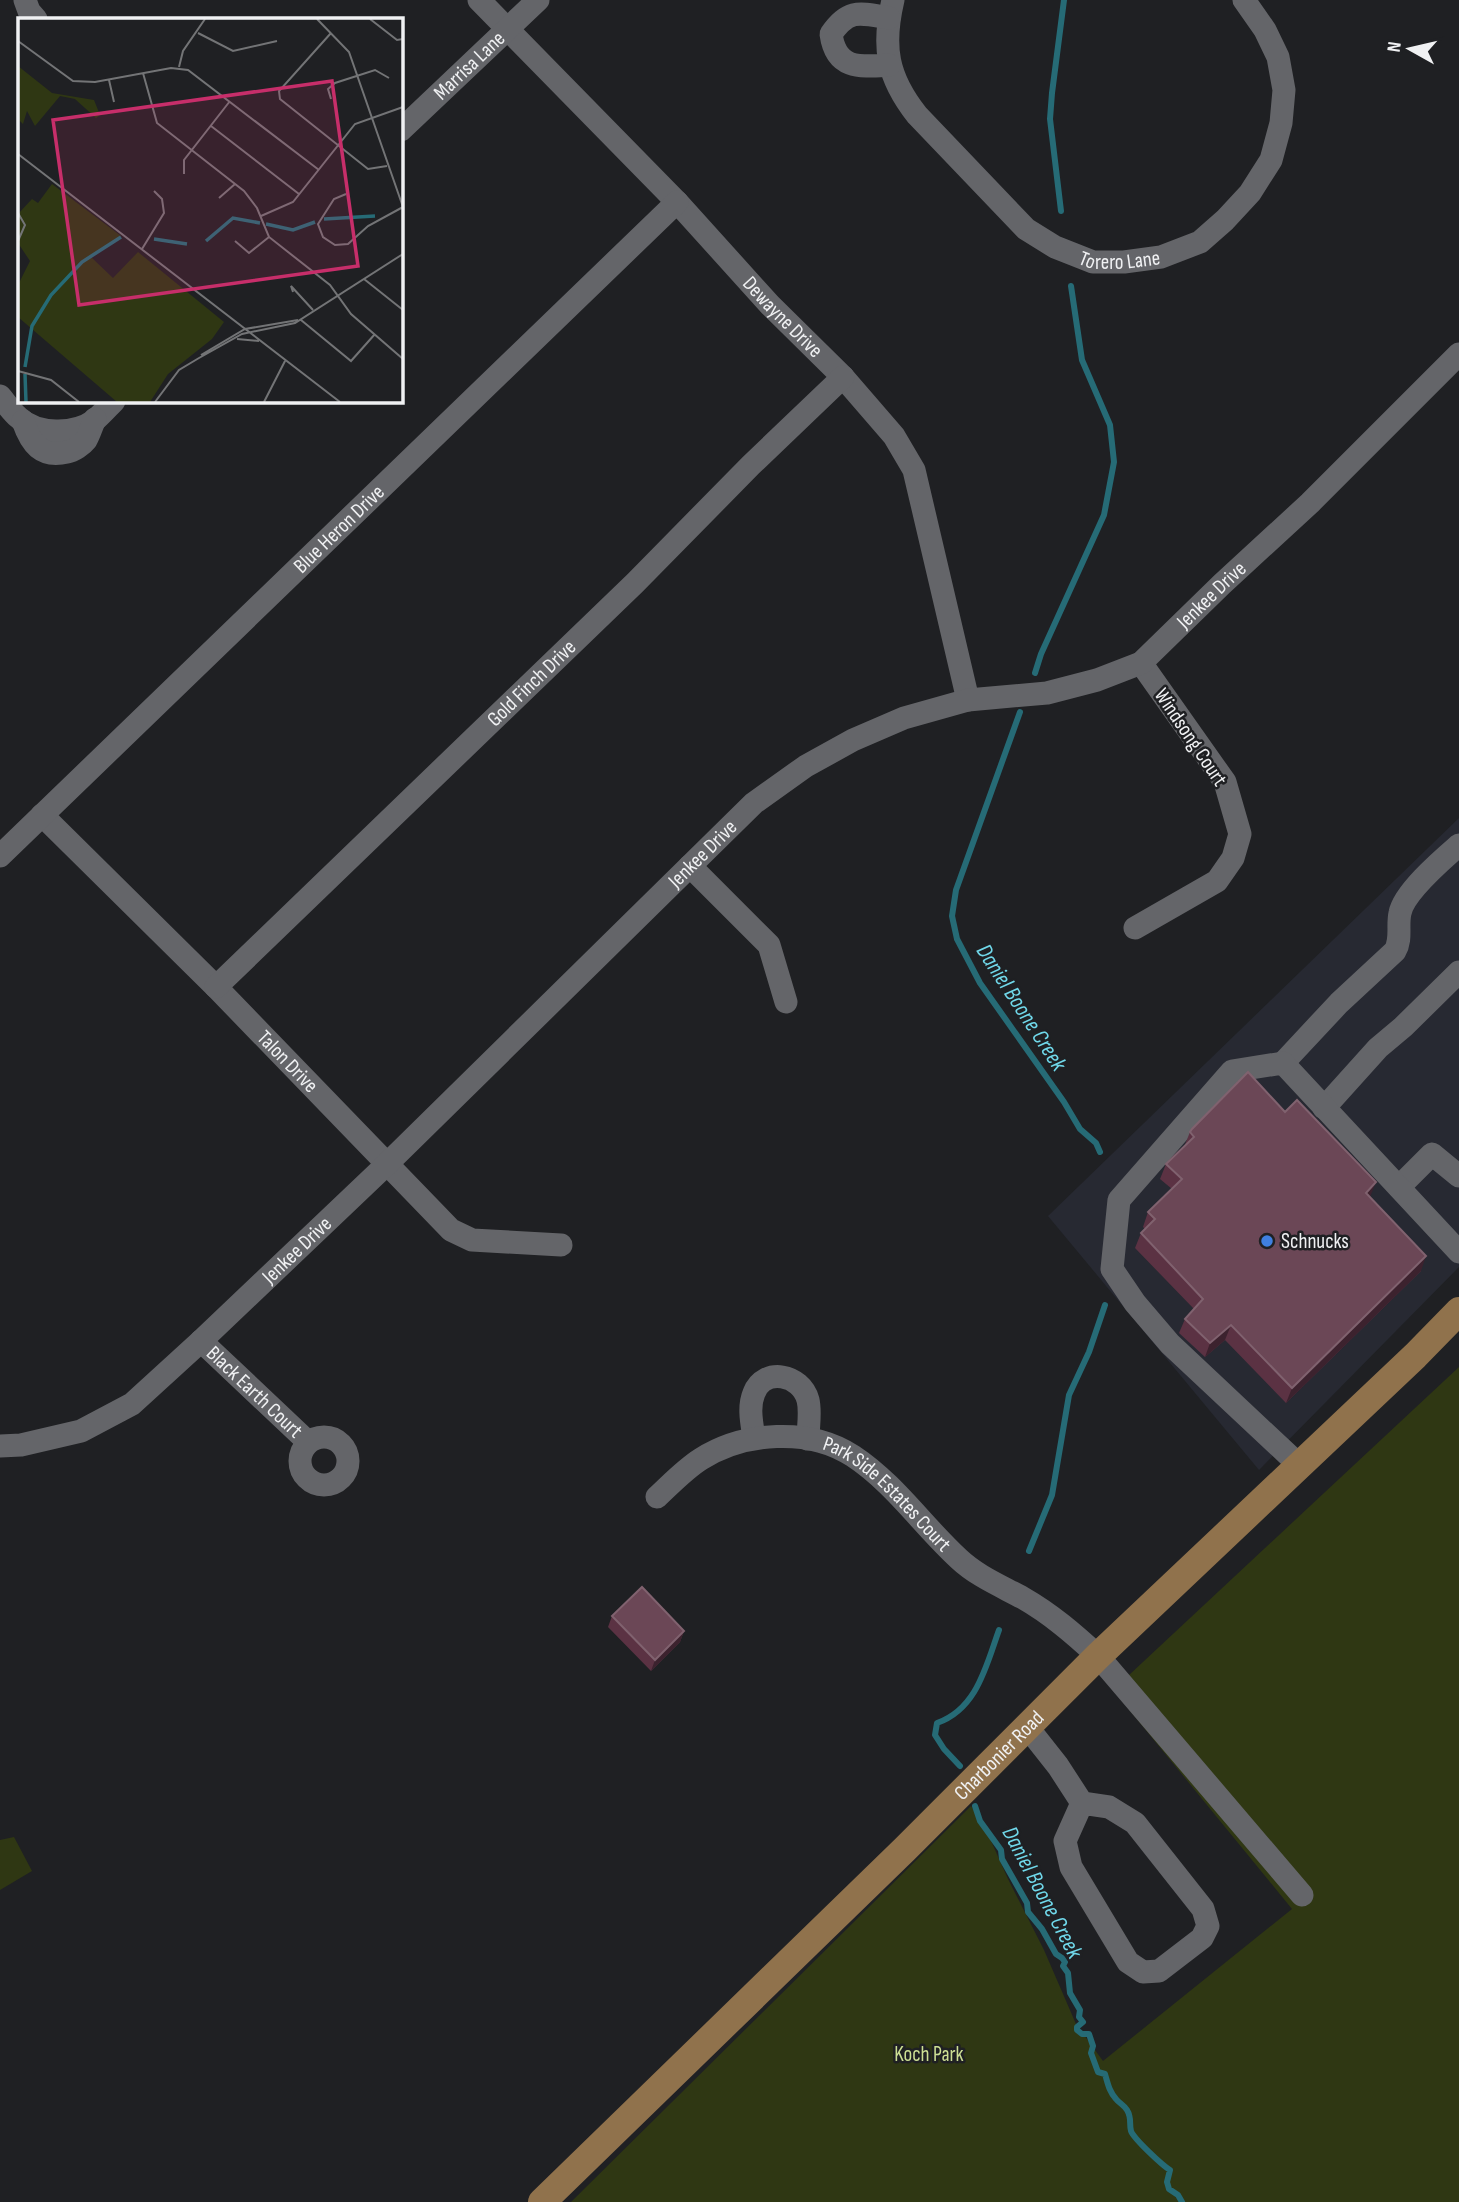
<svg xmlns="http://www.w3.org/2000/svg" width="1459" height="2202" font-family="'Sofia Sans Condensed',sans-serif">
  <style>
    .built { fill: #272932 }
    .green { fill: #2f3713 }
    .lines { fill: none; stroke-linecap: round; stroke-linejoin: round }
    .stream { stroke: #266b76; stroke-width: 6 }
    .minor { stroke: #646569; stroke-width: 23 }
    .major { stroke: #90724c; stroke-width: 28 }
    .wall { fill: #5b3243 }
    .shaded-wall { fill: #3c222e }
    .building { fill: #6b4756; stroke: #80626f; stroke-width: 2 }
    .shop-dot { fill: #3f7fe0; stroke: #1f2023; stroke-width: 2.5 }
    .labels { text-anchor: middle; stroke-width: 5; stroke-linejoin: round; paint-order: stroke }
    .street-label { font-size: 21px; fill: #f0f1f3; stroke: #1f2023 }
    .poi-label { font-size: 21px; fill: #f0f1f3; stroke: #1f2023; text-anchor: start }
    .park-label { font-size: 21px; fill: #cddf94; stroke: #1f2023 }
    .water-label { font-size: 23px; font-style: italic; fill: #70d8ea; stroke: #1f2023 }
    .inset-river { fill: none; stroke: #266b76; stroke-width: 3.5 }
    .inset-road { fill: none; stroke: #737476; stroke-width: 2 }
    .view { fill: #c72e6a; fill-opacity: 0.15; stroke: #c72e6a; stroke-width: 3.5 }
    .inset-edge { fill: none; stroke: #f0f1f3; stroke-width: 3.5 }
  </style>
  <rect width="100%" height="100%" fill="#1f2023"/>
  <path class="built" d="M1459 818V1267L1259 1470 1048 1216Z"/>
  <path class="green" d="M1459 1367V2202H571L971 1806 984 1825 1008 1879 1044 1950 1076 2024 1103 2061 1292 1909 1113 1690Z
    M14 1837 32 1871 0 1890V1840Z"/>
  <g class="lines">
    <path class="stream" d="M1061 211 1050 119 1052 93 1064 0
      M1035 673 1041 654 1104 515 1114 462 1110 425 1082 360 1071 286
      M1020 712 956 890 952 916 957 939 980 983 1064 1102 1080 1129 1096 1143 1100 1152
      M1029 1551 1052 1495 1069 1395 1089 1352 1105 1305
      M960 1766 944 1749 935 1735 937 1723C977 1709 986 1666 999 1630
      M975 1806 980 1821 1001 1850 1002 1859 1027 1903 1028 1912 1042 1929 1056 1954 1062 1958 1065 1962 1063 1966 1068 1973 1070 1993 1080 2010 1079 2017 1083 2022 1077 2027V2030L1082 2034H1089L1093 2046 1091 2053 1098 2072 1105 2074C1108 2084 1109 2091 1116 2099 1119 2103 1124 2105 1127 2110 1132 2118 1129 2124 1131 2131 1134 2139 1162 2165 1170 2170L1167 2182 1169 2189 1178 2195 1182 2202"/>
    <g class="minor">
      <path d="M25 0 29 11 36 19"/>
      <path id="s1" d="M479 0 677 202 770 305 843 377 894 436 914 470 968 700"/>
      <path id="s2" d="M893 0C882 47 887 77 917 115L1026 229 1055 247 1093 262H1124L1161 257 1200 242 1225 220 1250 193 1271 160 1281 123 1284 90 1278 57 1265 30 1244 0"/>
      <path d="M889 18C860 13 849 8 831 34 836 70 860 67 889 65"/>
      <path id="s3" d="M401 130 538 0"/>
      <path d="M0 396C6 403 11 411 18 417 37 435 74 435 95 420 102 414 108 407 114 401"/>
      <path d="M23 421C31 444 41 458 67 452 74 451 82 445 86 440 90 433 92 425 95 419"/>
      <path id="s4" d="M42 815 216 987 451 1230 472 1240 561 1245"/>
      <path id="s5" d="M0 856 677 202"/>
      <path d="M690 866 769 945 786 1002"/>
      <path d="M1135 928 1217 881 1233 858 1240 834 1225 782 1141 663"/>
      <path id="s6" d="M216 987 635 583 751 465 843 377"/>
      <path d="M1283 1063 1339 1003 1395 951C1402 939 1397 926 1400 913 1404 892 1443 859 1459 845"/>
      <path d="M1324 1108 1378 1048 1403 1027 1459 972"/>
      <path d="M1399 1187 1432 1154 1459 1176"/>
      <path id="s7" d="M201 1341 308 1442"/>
      <circle cx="324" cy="1461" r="24"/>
      <path d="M754 1438C752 1424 748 1407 754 1393 764 1367 801 1374 808 1400 811 1412 808 1427 808 1439"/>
      <path id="s8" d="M0 1446 21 1445 81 1431 132 1404 201 1341 387 1164 754 803 806 766 853 740 904 718 968 700 1047 693 1097 680 1141 663 1222 584 1310 503 1459 354"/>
      <path d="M1299 1465 1170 1344 1135 1303 1112 1269 1119 1200 1232 1071 1283 1063 1459 1252"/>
      <path id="s9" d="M657 1497C671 1484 685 1469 701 1459 744 1432 809 1427 853 1456 894 1483 923 1526 959 1559 977 1576 1001 1586 1023 1598 1051 1614 1074 1634 1098 1656L1302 1895"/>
      <path d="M1028 1728 1058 1766 1082 1803 1109 1807 1135 1823 1203 1909 1208 1926 1202 1938 1159 1971 1143 1972 1128 1962 1071 1867 1065 1841 1082 1803"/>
    </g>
    <path class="major" id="s10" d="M542 2202 905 1849 1098 1656 1415 1356 1459 1311"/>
  </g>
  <path class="wall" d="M1285 1112 1370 1197 1421 1271 1286 1403 1225 1340 1205 1357 1179 1333 1185 1319 1194 1309 1135 1248 1141 1233 1145 1229 1143 1227 1148 1212 1172 1189 1160 1179 1166 1164 1184 1147 1190 1132Z
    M612 1616 684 1631 680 1642 651 1671 608 1627Z"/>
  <path class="shaded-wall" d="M1376 1182 1370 1197 1366 1193Z
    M1426 1256 1421 1271 1286 1403 1292 1388Z
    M1231 1325 1225 1340 1205 1357 1210 1343Z
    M684 1631 680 1642 651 1671 655 1660Z"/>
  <path class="building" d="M1248 1072 1285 1112 1297 1100 1376 1182 1366 1193 1426 1256 1292 1388 1231 1325 1210 1343 1185 1319 1203 1299 1141 1233 1155 1219 1148 1212 1182 1179 1166 1164 1194 1137 1190 1132 1192 1129Z
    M642 1587 684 1631 655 1660 612 1616Z"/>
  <circle class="shop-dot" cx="1267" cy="1241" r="7"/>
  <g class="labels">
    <g class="street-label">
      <text dy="7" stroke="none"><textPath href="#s3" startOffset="94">Marrisa Lane</textPath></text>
      <text dy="7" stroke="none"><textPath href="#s2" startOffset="382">Torero Lane</textPath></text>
      <text dy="7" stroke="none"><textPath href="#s1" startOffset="439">Dewayne Drive</textPath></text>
      <text dy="7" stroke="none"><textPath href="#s5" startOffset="471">Blue Heron Drive</textPath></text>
      <text dy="7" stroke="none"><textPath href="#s8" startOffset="1521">Jenkee Drive</textPath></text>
      <text dy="7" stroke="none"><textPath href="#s6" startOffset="438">Gold Finch Drive</textPath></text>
      <text transform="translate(1191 737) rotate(56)" y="7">Windsong Court</text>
      <text dy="7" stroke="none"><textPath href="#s8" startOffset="933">Jenkee Drive</textPath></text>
      <text dy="7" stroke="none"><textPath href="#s4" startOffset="348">Talon Drive</textPath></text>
      <text dy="7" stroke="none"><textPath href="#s8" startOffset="366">Jenkee Drive</textPath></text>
      <text dy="7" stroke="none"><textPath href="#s7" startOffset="74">Black Earth Court</textPath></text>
      <text dy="7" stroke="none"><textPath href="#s9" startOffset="268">Park Side Estates Court</textPath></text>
      <text dy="7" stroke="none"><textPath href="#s10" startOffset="639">Charbonier Road</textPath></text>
    </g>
    <g class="poi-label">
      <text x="1281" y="1248">Schnucks</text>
    </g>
    <g class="park-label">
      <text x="929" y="2061">Koch Park</text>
    </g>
    <g class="water-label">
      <text transform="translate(1022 1007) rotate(57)" y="8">Daniel Boone Creek</text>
      <text transform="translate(1043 1892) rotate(62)" y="8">Daniel Boone Creek</text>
    </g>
  </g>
  <g transform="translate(18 18)">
    <rect width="385" height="385" fill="#1f2023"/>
    <path d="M0 48 34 75 76 82 82 97 78 100 57 81 42 78 17 108 9 93 5 106 0 101ZM34 166 103 218 73 239 95 260 120 234 206 304 194 321 150 356 132 384H99L0 299V267L12 243 0 225V196L14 181 20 185Z" fill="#2f3713"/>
    <path class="inset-river" d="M306 201 357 198M248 206 275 212 297 204M136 221 169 226M188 223 215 200 242 205M7 349 14 308 33 277 64 244 103 219M7 356 8 384"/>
    <path class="inset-road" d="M299 1 331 34 385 189M352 1 379 22 385 21M180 15 215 33 259 23M313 15 261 73 262 81 350 151 369 148M0 23 55 63 77 64 153 50 170 52 301 152M161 49 165 33 187 1M125 55 139 105 226 173 239 190 251 219 312 267 333 296 385 341M91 62 96 84M313 81 310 71 317 65 357 52 371 60M193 108 281 176M0 136 322 384M166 156V142L212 83M328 176 316 181 300 206 305 219 317 227 330 226 350 208 385 189M201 180 217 166M0 195 7 207 0 223M243 198 275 184 337 106 385 89M217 223 231 235 251 219M124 231 146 195 144 181 136 173M346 261 385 292M275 274 273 268 295 292M283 302 333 343 357 316M219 321 241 323M183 337 227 311 280 302M0 353 33 362 61 384M137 384 161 352 181 340 224 316 277 305 385 236M246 384 267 343"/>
    <path class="view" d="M314 63 340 248 61 287 35 102Z"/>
    <rect width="385" height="385" class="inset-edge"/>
  </g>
  <g transform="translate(1410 49) rotate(278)" stroke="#1f2023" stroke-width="5" paint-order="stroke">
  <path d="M0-5L12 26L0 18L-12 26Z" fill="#f0f1f3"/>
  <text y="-10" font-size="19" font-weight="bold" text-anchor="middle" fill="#f0f1f3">N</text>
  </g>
</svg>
